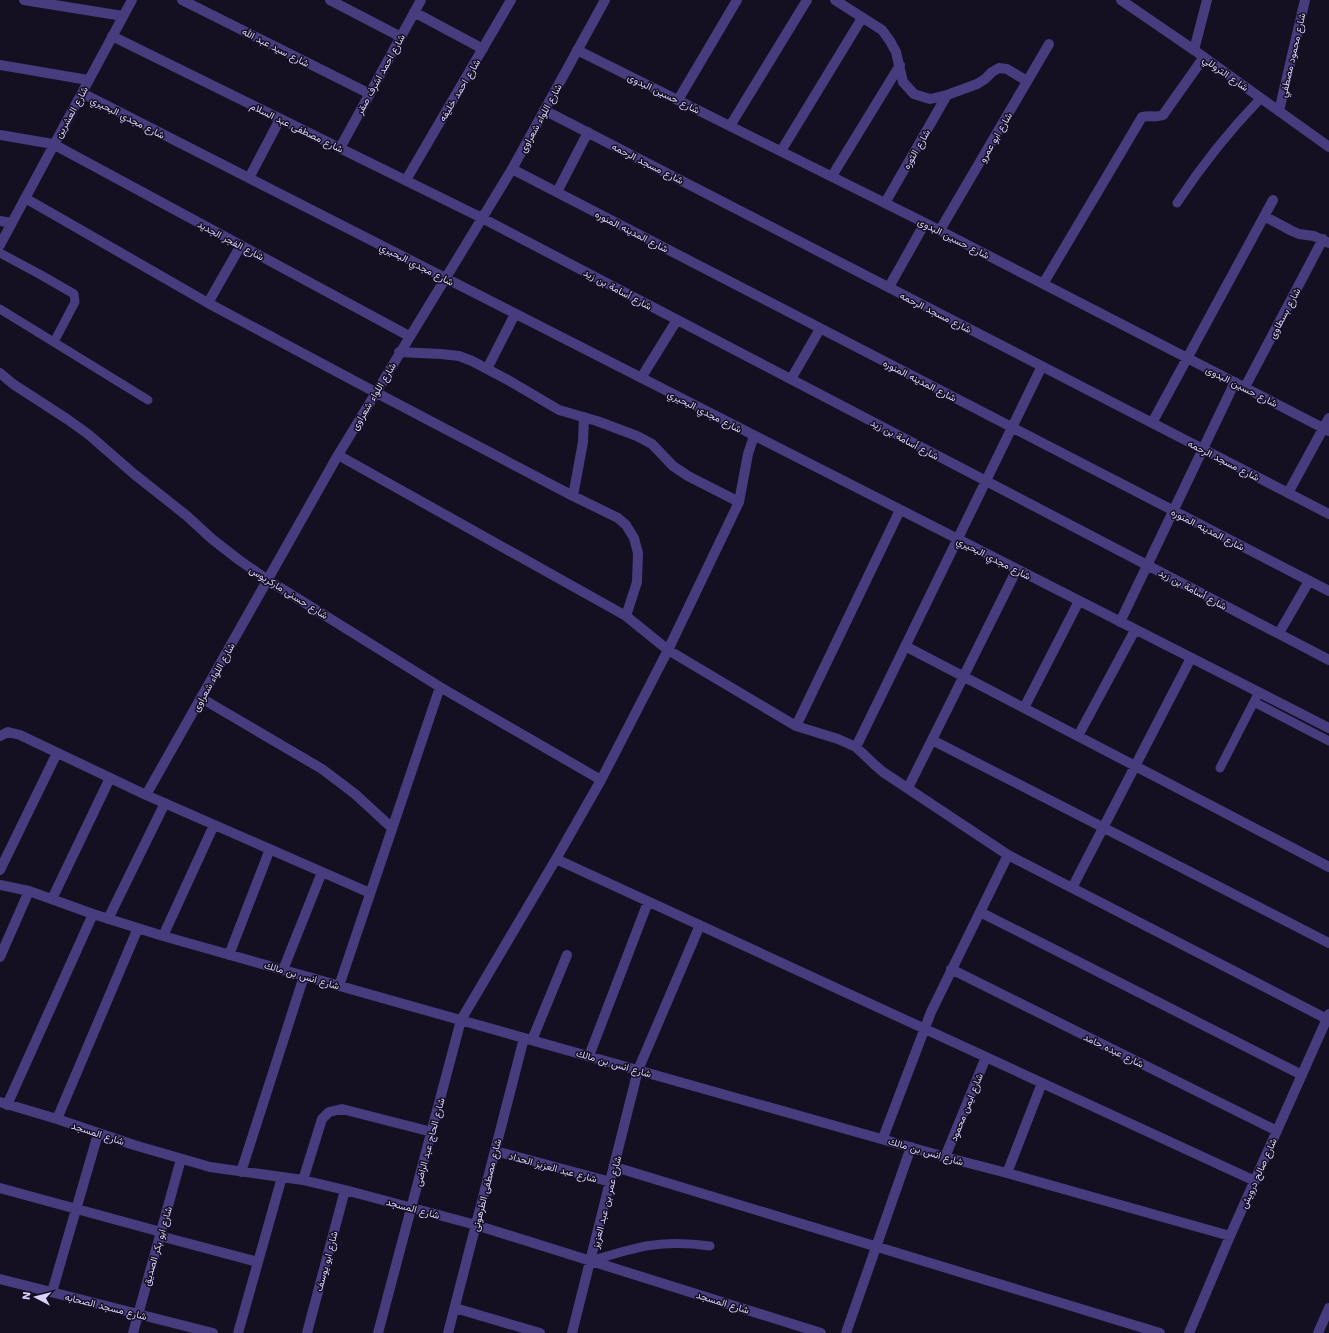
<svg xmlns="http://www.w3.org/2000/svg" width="1329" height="1333" font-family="'Work Sans',Vazirmatn,sans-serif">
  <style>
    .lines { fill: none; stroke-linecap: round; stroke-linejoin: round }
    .service { stroke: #463c7e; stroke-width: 9 }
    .minor { stroke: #463c7e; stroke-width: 10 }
    .tertiary { stroke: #463c7e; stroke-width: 10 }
    .labels { text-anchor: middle; stroke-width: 3; stroke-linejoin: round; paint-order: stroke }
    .street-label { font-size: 10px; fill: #dbd1fd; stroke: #140f21 }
  </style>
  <rect width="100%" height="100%" fill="#140f21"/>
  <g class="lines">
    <path class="service" d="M1177 203C1202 165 1230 130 1261 98
      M0 253 41 275 74 294 75 302 54 342
      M0 309 148 400
      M1254 702 1329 741
      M1220 768 1259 692
      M591 1261C636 1247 661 1239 710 1246"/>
    <path class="minor" d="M24 0 123 16
      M182 0 370 94
      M330 0 401 37
      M835 0 882 30 890 41 896 52 903 82 914 94 930 99 947 95 977 84 985 79 992 72 999 68 1007 69 1027 81
      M414 12 483 49
      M112 36 482 218 1329 660
      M577 50 925 223 1329 431
      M1194 50 1207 0
      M0 65 88 80
      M82 93 1329 728
      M678 100 737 0
      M544 110 1329 514
      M1279 111 1305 0
      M730 126 807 0
      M0 135 53 144 409 336
      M340 148 421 0
      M781 151 862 18
      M512 169 1329 591
      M832 176 900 65
      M249 178 280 119
      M406 180 511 0
      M557 192 588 132
      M25 198 208 303 375 392 573 496 618 518 626 525 634 538 638 553 637 582 626 616
      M885 203 947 95
      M1264 216 1292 231 1299 234 1314 236 1329 243
      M0 221 12 223
      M940 230 1049 44
      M0 245 132 0
      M1043 284 1142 117C1149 115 1156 118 1163 115L1204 57
      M889 287 925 223
      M208 303 241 245
      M399 352 441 354 459 356 472 361 508 380 559 410 597 421 637 436 652 444 673 466 688 476 739 502
      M487 369 515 314
      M0 373 13 384 67 419 88 434 134 474 187 516 212 539 239 560 268 580 440 687 601 780
      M641 378 677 320
      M791 379 820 329
      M1245 387 1323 239
      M1152 423 1273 200
      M338 455 626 616 668 650 796 726 838 739 856 747 876 766 883 772 1008 855 1327 1019
      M1288 493 1329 418
      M573 496 583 442 584 417
      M1120 622 1235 382
      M1279 633 1309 581
      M905 646 1329 867
      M201 698 322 769 355 794 392 828
      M1024 708 1079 601
      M796 726 900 510
      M0 736 8 732 20 735 146 795 370 893
      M1078 736 1135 630
      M932 740 1329 943
      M856 747 1042 366
      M908 788 1017 569
      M146 795 338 455 512 169 605 0
      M556 859 1255 1181
      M0 870 57 753
      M0 885 29 891 93 914 163 936 945 1157 1007 1173 1230 1236
      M1072 888 1191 658
      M52 899 110 778
      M980 912 1302 1075
      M108 919 165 803
      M163 936 214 825
      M229 955 270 849
      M0 957 29 891
      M951 969 1277 1131
      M283 970 322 872
      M339 986 440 687
      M532 1040 567 955
      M589 1056 648 902
      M0 1102 57 1119 134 1145 210 1167 303 1180 345 1190 476 1225 821 1333
      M7 1105 93 914
      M57 1119 138 928
      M883 1138 931 1012 1008 855
      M495 1151 611 1182
      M945 1157 986 1057
      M615 1167 1160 1333
      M241 1172 304 976
      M1007 1173 1042 1083
      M303 1180 322 1119 329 1112 342 1109 432 1132
      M0 1188 161 1232
      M160 1236 258 1262
      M0 1279 213 1333
      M52 1292 98 1134
      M455 1308 540 1333
      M133 1333 181 1159
      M238 1333 282 1177
      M307 1333 345 1190
      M378 1333 461 1020 556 859 601 780 668 650 739 502 748 454 754 436
      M448 1333 524 1038
      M572 1333 638 1070 700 925
      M846 1333 911 1147
      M1189 1333 1230 1236 1329 1014
      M1318 1333 1329 1308"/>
    <path class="tertiary" d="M1121 0 1194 50 1329 147"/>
  </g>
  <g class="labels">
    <g class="street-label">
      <text transform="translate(276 47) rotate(27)" y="4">شارع سيد عبد الله</text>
      <text transform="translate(1292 55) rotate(-77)" y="4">شارع محمود مصطفي</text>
      <text transform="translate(1226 73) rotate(35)" y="4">شارع التروللي</text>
      <text transform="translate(380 74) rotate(-61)" y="4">شارع احمد اشرف صقر</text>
      <text transform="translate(459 90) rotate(-59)" y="4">شارع احمد خليفه</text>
      <text transform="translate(664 93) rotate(26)" y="4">شارع حسين البدوى</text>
      <text transform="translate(71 112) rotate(-61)" y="4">شارع العشرين</text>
      <text transform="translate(128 117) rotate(27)" y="4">شارع مجدي البحيري</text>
      <text transform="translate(540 118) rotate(-61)" y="4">شارع اللواء شعراوى</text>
      <text transform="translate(297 127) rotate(26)" y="4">شارع مصطفى عبد السلام</text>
      <text transform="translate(995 137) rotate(-60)" y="4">شارع ابو عمرو</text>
      <text transform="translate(916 149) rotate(-60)" y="4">شارع الثوره</text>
      <text transform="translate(648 163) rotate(27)" y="4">شارع مسجد الرحمه</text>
      <text transform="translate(632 231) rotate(27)" y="4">شارع المدينه المنوره</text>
      <text transform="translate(954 238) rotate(27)" y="4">شارع حسين البدوى</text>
      <text transform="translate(231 240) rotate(28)" y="4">شارع الفجر الجديد</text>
      <text transform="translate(417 264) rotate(27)" y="4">شارع مجدي البحيري</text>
      <text transform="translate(618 289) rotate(28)" y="4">شارع أسامة بن زيد</text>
      <text transform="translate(936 312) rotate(27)" y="4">شارع مسجد الرحمه</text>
      <text transform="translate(1284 313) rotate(-62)" y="4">شارع بسطاوى</text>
      <text transform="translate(920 380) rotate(27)" y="4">شارع المدينه المنوره</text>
      <text transform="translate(1242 386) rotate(27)" y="4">شارع حسين البدوى</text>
      <text transform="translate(373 396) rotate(-59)" y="4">شارع اللواء شعراوى</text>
      <text transform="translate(705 411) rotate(27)" y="4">شارع مجدي البحيري</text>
      <text transform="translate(905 439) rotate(28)" y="4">شارع أسامة بن زيد</text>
      <text transform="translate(1224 460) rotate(27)" y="4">شارع مسجد الرحمه</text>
      <text transform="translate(1208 529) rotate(27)" y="4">شارع المدينه المنوره</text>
      <text transform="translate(994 558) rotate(27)" y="4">شارع مجدي البحيري</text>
      <text transform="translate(1193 589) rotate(28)" y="4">شارع أسامة بن زيد</text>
      <text transform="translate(289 592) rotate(32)" y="4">شارع حسنى ماركريوس</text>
      <text transform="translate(213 677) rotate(-61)" y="4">شارع اللواء شعراوى</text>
      <text transform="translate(302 975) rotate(16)" y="4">شارع انس بن مالك</text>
      <text transform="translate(1114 1050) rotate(26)" y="4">شارع عبده حامد</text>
      <text transform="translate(614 1063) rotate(16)" y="4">شارع انس بن مالك</text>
      <text transform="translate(966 1107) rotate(-68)" y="4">شارع ايمن محمود</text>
      <text transform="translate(98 1133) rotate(18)" y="4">شارع المسجد</text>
      <text transform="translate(429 1142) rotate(-75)" y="4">شارع الحاج عبد الراضى</text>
      <text transform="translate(926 1151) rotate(16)" y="4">شارع انس بن مالك</text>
      <text transform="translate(553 1167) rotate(15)" y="4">شارع عبد العزيز الحداد</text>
      <text transform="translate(1258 1173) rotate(-66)" y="4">شارع صالح درويش</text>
      <text transform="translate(486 1185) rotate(-76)" y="4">شارع مصطفى الطرهونى</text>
      <text transform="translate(606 1202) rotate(-76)" y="4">شارع عمر بن عبد العزيز</text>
      <text transform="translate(413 1208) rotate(15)" y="4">شارع المسجد</text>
      <text transform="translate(157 1246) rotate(-74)" y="4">شارع ابو بكر الصديق</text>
      <text transform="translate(326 1261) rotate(-75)" y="4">شارع ابو يوسف</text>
      <text transform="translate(723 1302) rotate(17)" y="4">شارع المسجد</text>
      <text transform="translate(106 1306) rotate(14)" y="4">شارع مسجد الصحابه</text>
    </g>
  </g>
  <g transform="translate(36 1297) rotate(277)" stroke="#140f21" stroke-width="3" paint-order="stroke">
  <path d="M0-3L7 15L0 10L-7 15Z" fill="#dbd1fd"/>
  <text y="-6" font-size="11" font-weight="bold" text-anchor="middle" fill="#dbd1fd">N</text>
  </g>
</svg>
